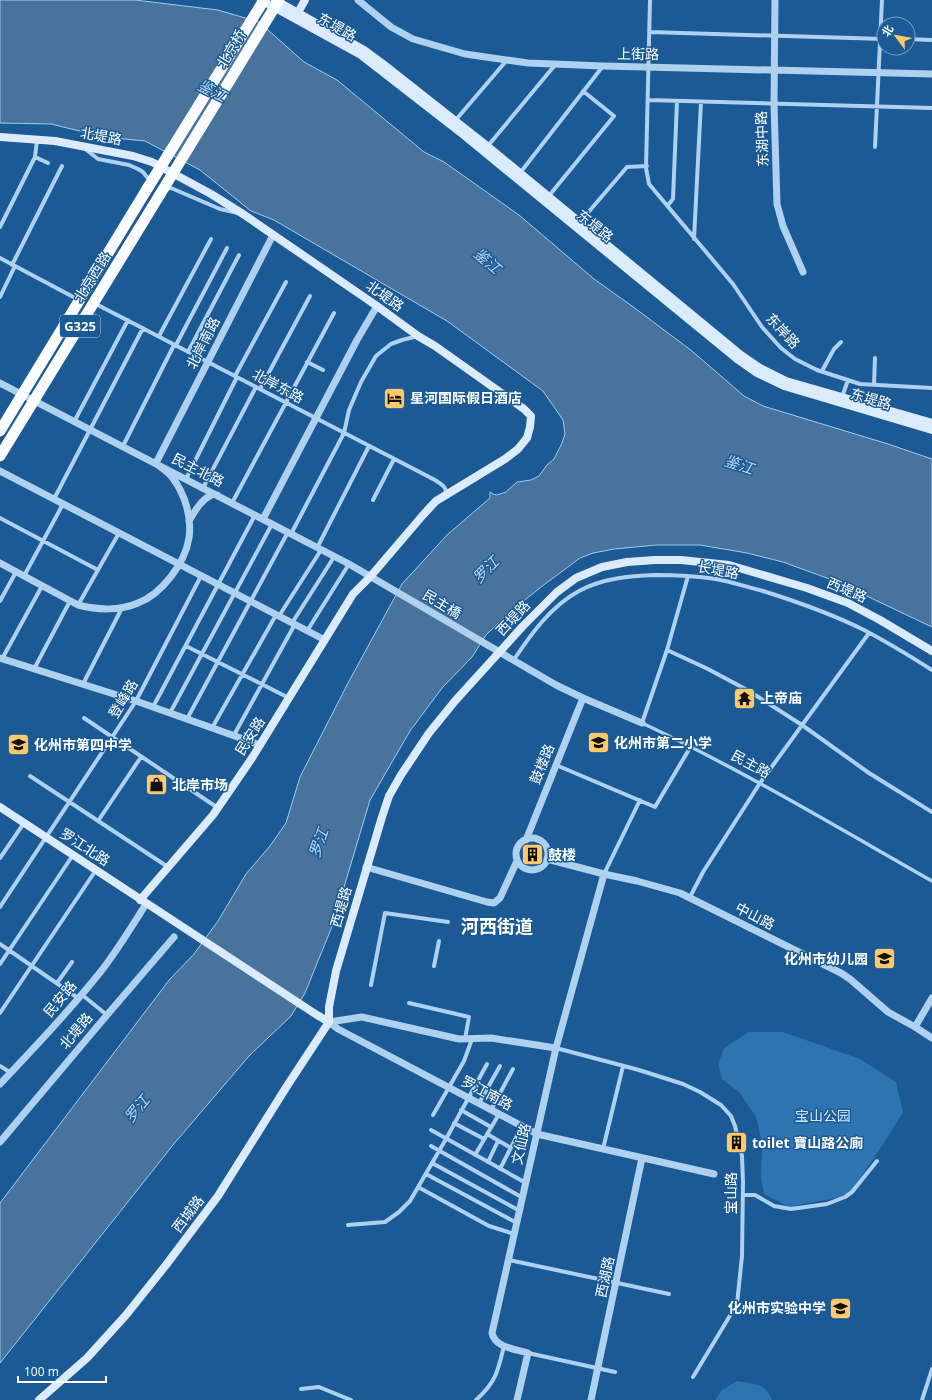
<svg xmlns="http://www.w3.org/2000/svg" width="932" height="1400" font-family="'Open Sans','Noto Sans SC',sans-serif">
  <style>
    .green { fill: #2f74b2 }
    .water { fill: #47739c; stroke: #a0cdf1 }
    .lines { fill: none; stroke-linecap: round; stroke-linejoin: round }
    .pedestrian { stroke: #add1ef; stroke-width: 3.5 }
    .minor { stroke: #add1ef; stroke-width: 4 }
    .tertiary { stroke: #add1ef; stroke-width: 7 }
    .secondary { stroke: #dbebfb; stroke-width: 8 }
    .trunk { stroke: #fafcff; stroke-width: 11 }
    .trunk-bridge { stroke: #fafcff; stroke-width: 11 }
    .labels { text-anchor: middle; stroke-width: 3; stroke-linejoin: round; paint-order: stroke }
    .shield { fill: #1b5a94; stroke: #bbcedf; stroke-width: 1 }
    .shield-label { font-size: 13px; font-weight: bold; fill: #fff }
    .street-label { font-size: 14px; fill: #fff; stroke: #1b5a94 }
    .poi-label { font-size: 14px; font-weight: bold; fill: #fff; stroke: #1b5a94; text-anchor: start }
    .park-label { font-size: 14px; fill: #d4e9fb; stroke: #1b5a94 }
    .water-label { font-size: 15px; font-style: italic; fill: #b9daf6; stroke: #1b5a94 }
    .district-label { font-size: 18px; font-weight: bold; fill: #fff; stroke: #1b5a94 }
  </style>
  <rect width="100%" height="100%" fill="#1b5a94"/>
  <path class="green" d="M749 1032H783L860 1059 896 1082 903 1112 884 1143 853 1189 840 1197 789 1207 764 1194 761 1178 762 1143 756 1117 740 1093 722 1079 718 1064 724 1048Z
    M737 1381C753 1384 766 1383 772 1400H715L722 1390Z"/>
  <path class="water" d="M0 0H135L218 10 259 22 304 62 337 80 424 152 444 162 519 215 594 279 632 306 692 351 744 396 763 406 888 444 932 459V627L835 581 783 562 747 553 700 545H656L614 549 593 553 580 558 541 587 510 612 486 635 472 657 442 688 410 731 370 800 333 924 305 993 291 1016 249 1056 173 1145 0 1363V1203L170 979 194 954 218 921 246 874 270 846 286 823 300 777 348 683 402 584 447 535 490 498V492L493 494 497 495 506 492 517 482 531 480 539 476 547 465 554 459 562 443 565 434 563 420 543 391 447 321 274 220 251 211 200 170 145 141 104 137 51 124 0 123Z"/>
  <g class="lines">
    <path class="pedestrian" d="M642 723C742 770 837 827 932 881"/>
    <path class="minor" d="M650 0 646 168 649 184 733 284 762 327 771 337 781 348 795 359 817 370 860 384 932 388
      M649 32 884 39
      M908 39 932 40
      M648 100 932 108
      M454 122 507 60
      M37 140 35 157 48 163
      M487 147 555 65
      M875 147 882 0
      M84 148 98 159 129 165 138 169 143 172 151 182
      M520 173 603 66
      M166 189 171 188 220 209 238 213
      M548 197 614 116 583 91
      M668 205 673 199 677 101
      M580 222 627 167 647 166
      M0 227 35 157
      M694 239 701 102
      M0 258 79 300
      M12 265 62 166
      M0 297 15 266
      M94 303 435 480C441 484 447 487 446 494
      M159 336 211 239
      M176 345 227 248
      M188 352 239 255
      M307 362 323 370
      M822 371 834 349 841 342
      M235 376 286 282
      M874 385 875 358
      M260 389 310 296
      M842 397 848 380
      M74 422 128 320
      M123 446 174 345
      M186 479 237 377
      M203 488 256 387
      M54 499 143 328
      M373 500 394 459
      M232 503 334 313
      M0 518 98 570
      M291 534 344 433 349 410 361 382 376 356 391 344 402 340 418 336
      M317 548 369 446
      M24 576 63 504
      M0 601 16 572
      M78 605 119 533
      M279 616 321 550
      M292 623 334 557
      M307 631 349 564
      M186 646 289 698
      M667 650 708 669 749 691 802 725 869 773 932 812
      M2 659 42 586
      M513 661C531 634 551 606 579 591 603 578 630 576 656 575 676 575 696 576 716 579 732 582 747 587 763 591 798 602 832 614 864 630 887 642 910 656 932 670
      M34 669 70 601
      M83 684 122 608
      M153 707 255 515
      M170 713 272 524
      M84 718 218 808
      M187 719 288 532
      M642 723 667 650 688 576
      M212 728 276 615
      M234 735 295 624
      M556 765 655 807 691 746
      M30 776 168 867
      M98 821 141 757
      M0 858 24 823
      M604 874 640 800
      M690 897 703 872 760 783 869 633
      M0 907 136 701 201 576
      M0 944 78 998
      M0 964 73 855
      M434 966 439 941
      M57 983 72 962
      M371 985 385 913 448 922
      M81 994 107 1015
      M409 1003 469 1017 465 1039
      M0 1013 96 870
      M556 1048 639 1070 683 1084 700 1092 721 1105 731 1116 735 1126 742 1156 743 1182 742 1256 737 1304 693 1377
      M0 1066 11 1073
      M479 1103 500 1066
      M461 1110 491 1127
      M491 1110 513 1069
      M433 1115 464 1061 472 1039
      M454 1123 484 1139
      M431 1130 526 1183
      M487 1134 511 1148
      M431 1146 523 1198
      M603 1149 623 1066
      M475 1155 499 1114
      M488 1162 498 1141
      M432 1163 520 1211
      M500 1169 522 1126
      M426 1174 517 1223
      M418 1187 489 1226 514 1234
      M743 1195H755L774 1206 791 1209 827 1204 845 1197 852 1192 877 1161
      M348 1225 385 1222 399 1212 410 1201 446 1139 487 1064
      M509 1260 669 1294
      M528 1353 615 1372
      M301 1389 319 1387 351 1400
      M476 1400C496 1382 498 1371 504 1346
      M922 1400 932 1369"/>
    <path class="tertiary" d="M358 0 391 27 413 39 465 54 528 63 603 66 932 74
      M775 0 774 104 777 204 783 226 803 272
      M0 383 349 564 556 685 583 698 642 723
      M0 471 325 640
      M263 519 357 340 377 306
      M189 521C196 509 201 500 213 494L217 495
      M0 563 78 605C97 610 120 611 138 603 162 594 185 563 189 538 192 517 185 494 172 477 168 472 161 468 156 463L273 235
      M0 658 136 701 260 745
      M516 854a16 16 0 1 1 32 0a16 16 0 1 1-32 0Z
      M526 840 583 698
      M547 859 604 874 637 881 680 893 841 973 850 979 888 1012 915 1027 932 1038
      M366 867 487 902 494 903 500 898 517 861
      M329 1022 338 1029 537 1134 714 1174
      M329 1022 362 1017 459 1039 491 1038 556 1048
      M915 1027 932 998
      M0 1084C35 1047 70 1010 102 970 118 949 132 926 146 904
      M0 1142 107 1015 174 937
      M517 1400 528 1353C516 1349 495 1348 492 1333L556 1048 604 874
      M591 1400 642 1158"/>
    <path class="secondary" d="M261 0 361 55 460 132 737 359 757 373 784 386 932 430
      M275 0 364 50 383 64 487 146 741 355 760 368 786 381 932 423
      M296 16 305 0
      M0 137 55 141 133 156 152 162 211 194 243 214 377 306 418 336 435 346 524 409 531 416 530 427 527 438 518 449 505 459 436 501 423 515 370 577 353 594 252 758 213 815 140 900
      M0 807 317 1015 329 1022
      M329 1022V1007L336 971 382 817 389 796 401 775 429 733 455 701 523 626 557 592 576 578 602 567 627 562 655 560H681L729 565 807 588 848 603 880 620 932 651
      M39 1400 87 1358 126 1315 166 1265 218 1196 287 1086 329 1022"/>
    <path class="trunk" d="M0 431 147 189
      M0 456 159 196"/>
    <path class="trunk-bridge" d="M147 189 264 0
      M159 196 279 0"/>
  </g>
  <defs>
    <symbol id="hotel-square" viewBox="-11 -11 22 22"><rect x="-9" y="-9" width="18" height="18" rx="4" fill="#ffc86b" stroke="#1b5a94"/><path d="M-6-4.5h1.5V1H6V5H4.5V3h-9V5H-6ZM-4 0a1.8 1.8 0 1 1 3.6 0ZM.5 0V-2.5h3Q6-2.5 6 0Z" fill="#111"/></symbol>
    <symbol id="temple-square" viewBox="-11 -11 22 22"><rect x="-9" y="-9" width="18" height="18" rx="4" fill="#ffc86b" stroke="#1b5a94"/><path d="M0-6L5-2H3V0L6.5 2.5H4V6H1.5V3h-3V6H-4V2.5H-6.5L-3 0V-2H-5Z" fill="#111"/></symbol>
    <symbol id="school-square" viewBox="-11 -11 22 22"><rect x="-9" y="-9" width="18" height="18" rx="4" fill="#ffc86b" stroke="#1b5a94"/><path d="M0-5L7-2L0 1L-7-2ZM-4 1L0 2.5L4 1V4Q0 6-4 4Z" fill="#111"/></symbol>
    <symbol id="shop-square" viewBox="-11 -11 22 22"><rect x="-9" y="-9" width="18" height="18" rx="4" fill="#ffc86b" stroke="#1b5a94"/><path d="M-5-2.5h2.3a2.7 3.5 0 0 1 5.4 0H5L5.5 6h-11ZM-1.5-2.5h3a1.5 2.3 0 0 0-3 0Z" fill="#111"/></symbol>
    <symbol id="building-square" viewBox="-11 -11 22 22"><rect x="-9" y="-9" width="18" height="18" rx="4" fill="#ffc86b" stroke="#1b5a94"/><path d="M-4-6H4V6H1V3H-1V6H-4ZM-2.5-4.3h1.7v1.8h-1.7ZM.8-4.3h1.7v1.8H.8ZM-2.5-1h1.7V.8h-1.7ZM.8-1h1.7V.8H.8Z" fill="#111"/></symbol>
  </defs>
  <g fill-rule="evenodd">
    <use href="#hotel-square" x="382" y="386" width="25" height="25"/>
    <use href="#temple-square" x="732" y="686" width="25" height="25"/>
    <use href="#school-square" x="586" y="730" width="25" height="25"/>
    <use href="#school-square" x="6" y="732" width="25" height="25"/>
    <use href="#shop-square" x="144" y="772" width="25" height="25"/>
    <use href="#building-square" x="520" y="842" width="25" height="25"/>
    <use href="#school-square" x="872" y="946" width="25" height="25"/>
    <use href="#building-square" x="724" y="1130" width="25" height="25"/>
    <use href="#school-square" x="828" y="1296" width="25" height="25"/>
  </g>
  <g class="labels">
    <rect class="shield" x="60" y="315" width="40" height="22" rx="3"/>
    <g class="shield-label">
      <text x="80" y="331">G325</text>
    </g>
    <g class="street-label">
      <text transform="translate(337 27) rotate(29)" y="5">东堤路</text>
      <text transform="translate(231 49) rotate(-59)" y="5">北京桥</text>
      <text transform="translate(638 54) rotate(1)" y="5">上街路</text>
      <text transform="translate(101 136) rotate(10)" y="5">北堤路</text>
      <text transform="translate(762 139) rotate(-92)" y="5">东湖中路</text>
      <text transform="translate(595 226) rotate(39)" y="5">东堤路</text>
      <text transform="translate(92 277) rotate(-58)" y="5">北京西路</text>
      <text transform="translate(385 296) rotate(35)" y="5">北堤路</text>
      <text transform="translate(783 331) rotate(47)" y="5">东岸路</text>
      <text transform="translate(203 343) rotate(-63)" y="5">北岸南路</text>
      <text transform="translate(278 386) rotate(28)" y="5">北岸东路</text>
      <text transform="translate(871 399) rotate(16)" y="5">东堤路</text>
      <text transform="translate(198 470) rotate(27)" y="5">民主北路</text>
      <text transform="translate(718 570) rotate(10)" y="5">长堤路</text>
      <text transform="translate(847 590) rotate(23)" y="5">西堤路</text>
      <text transform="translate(442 604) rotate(31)" y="5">民主橋</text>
      <text transform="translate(513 618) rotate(-47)" y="5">西堤路</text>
      <text transform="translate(123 699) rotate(-59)" y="5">登峰路</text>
      <text transform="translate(250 736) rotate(-58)" y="5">民安路</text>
      <text transform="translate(542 764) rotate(-68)" y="5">鼓楼路</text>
      <text transform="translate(751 764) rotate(28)" y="5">民主路</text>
      <text transform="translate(85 847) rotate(33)" y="5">罗江北路</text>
      <text transform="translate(341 907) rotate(-74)" y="5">西堤路</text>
      <text transform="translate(755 916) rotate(27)" y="5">中山路</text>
      <text transform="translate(60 999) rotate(-50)" y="5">民安路</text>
      <text transform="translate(76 1031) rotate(-50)" y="5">北堤路</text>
      <text transform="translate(487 1093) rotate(28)" y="5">罗江南路</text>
      <text transform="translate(521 1144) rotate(-77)" y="5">文仙路</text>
      <text transform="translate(731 1193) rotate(-90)" y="5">宝山路</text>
      <text transform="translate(188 1214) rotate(-53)" y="5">西城路</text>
      <text transform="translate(605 1277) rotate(-78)" y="5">西湖路</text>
    </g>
    <g class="poi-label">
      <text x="410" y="403">星河国际假日酒店</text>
      <text x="760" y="703">上帝庙</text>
      <text x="614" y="748">化州市第二小学</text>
      <text x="34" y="750">化州市第四中学</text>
      <text x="172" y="790">北岸市场</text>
      <text x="548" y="860">鼓楼</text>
      <text x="868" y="964" text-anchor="end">化州市幼儿园</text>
      <text x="752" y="1148">toilet 寶山路公廁</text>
      <text x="826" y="1313" text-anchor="end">化州市实验中学</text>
    </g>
    <g class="park-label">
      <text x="823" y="1121">宝山公园</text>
    </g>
    <g class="water-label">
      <text transform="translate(212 91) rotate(27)" y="5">鉴江</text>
      <text transform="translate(487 261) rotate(41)" y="5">鉴江</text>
      <text transform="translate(739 465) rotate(18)" y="5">鉴江</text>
      <text transform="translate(486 570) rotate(-45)" y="5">罗江</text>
      <text transform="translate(319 843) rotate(-71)" y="5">罗江</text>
      <text transform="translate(137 1109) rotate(-51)" y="5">罗江</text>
    </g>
    <g class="district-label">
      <text x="497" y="933">河西街道</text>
    </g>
  </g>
  <g transform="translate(896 36) rotate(302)"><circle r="19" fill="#1b5a94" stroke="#769cbf"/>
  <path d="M0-3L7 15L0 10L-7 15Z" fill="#ffc86b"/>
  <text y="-6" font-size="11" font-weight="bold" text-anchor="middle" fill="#ffffff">北</text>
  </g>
  <path d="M18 1376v6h88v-6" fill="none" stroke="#ffffff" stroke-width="2"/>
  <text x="24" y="1376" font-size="12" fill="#ffffff" stroke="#1b5a94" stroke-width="3" paint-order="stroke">100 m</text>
</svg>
